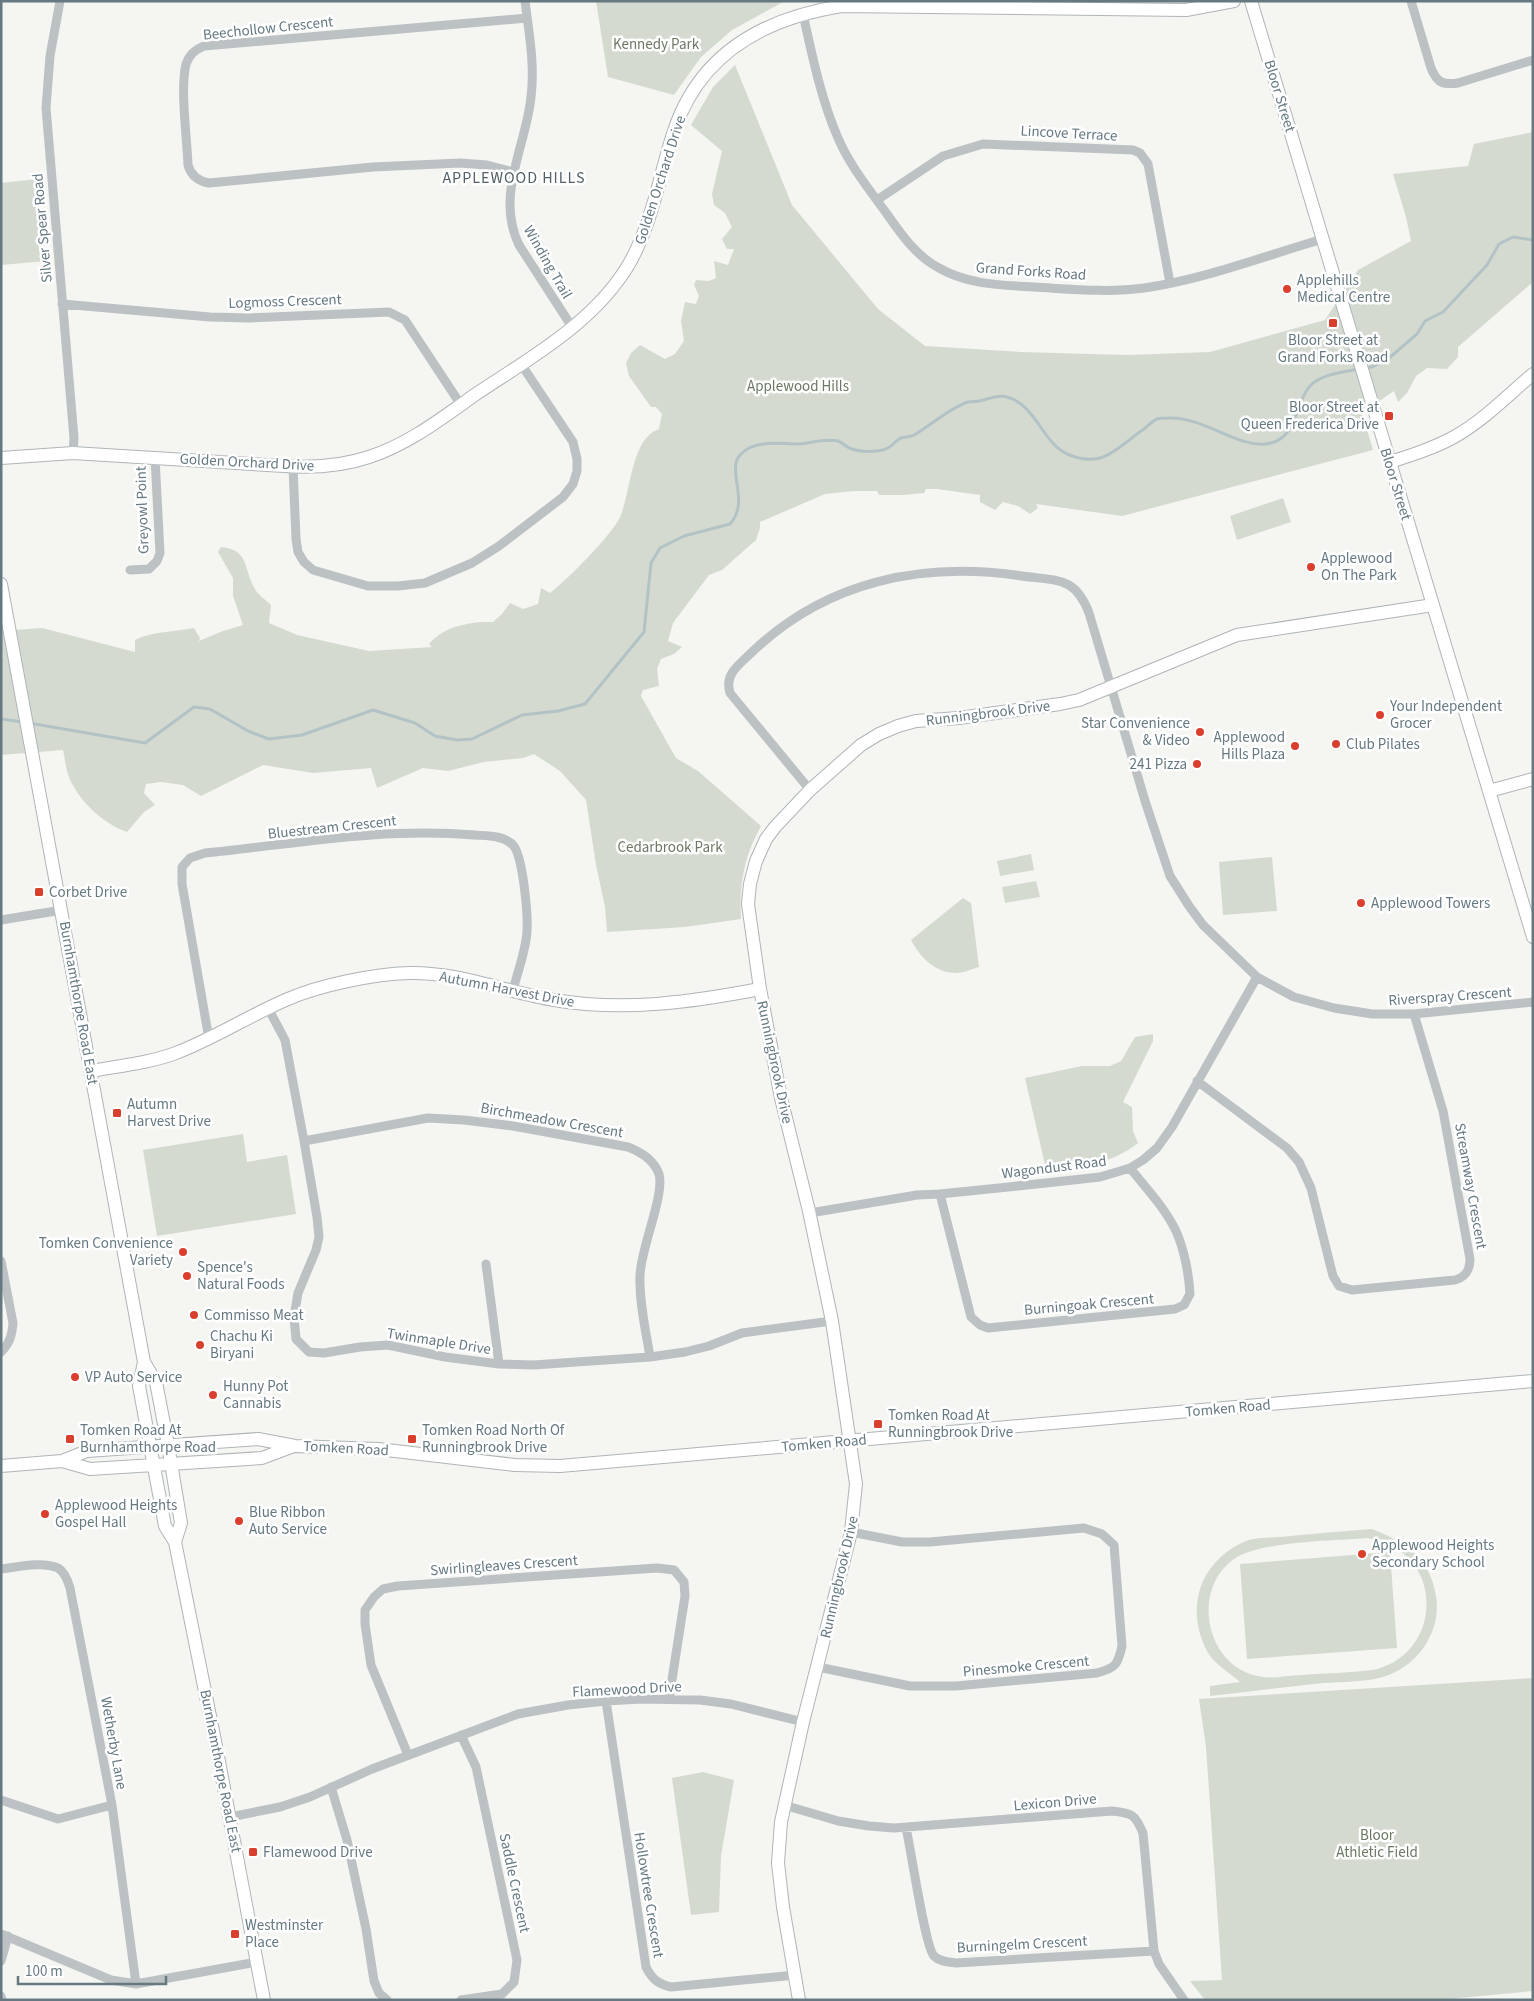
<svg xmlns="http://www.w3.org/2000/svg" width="1534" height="2001" font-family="'Source Sans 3',sans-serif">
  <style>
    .green { fill: #d5dad1; fill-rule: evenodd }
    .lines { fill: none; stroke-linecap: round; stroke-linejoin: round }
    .stream { stroke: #b3c3c5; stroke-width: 3 }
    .secondary-casing { stroke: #aeb5b8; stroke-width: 14 }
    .street { stroke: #bcc1c3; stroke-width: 9 }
    .secondary { stroke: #fff; stroke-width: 12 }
    .poi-dot { fill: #da3e2d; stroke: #fff; stroke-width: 2 }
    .labels { text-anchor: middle; stroke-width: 5; stroke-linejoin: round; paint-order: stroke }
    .street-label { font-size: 15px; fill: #667981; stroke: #fff }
    .park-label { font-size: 15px; fill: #6b7964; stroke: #fff }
    .poi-label { font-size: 15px; fill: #667981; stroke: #fff; text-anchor: start }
    .neighbourhood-label { font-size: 16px; letter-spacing: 1px; fill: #536167; stroke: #fff }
  </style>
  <rect width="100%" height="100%" fill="#f5f5f2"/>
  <path class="green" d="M596 1H785L732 30 701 57 674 95 608 77Z
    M735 65 792 205 878 309 925 346 1021 352 1127 355 1210 352 1325 320 1358 270 1411 241 1406 217 1393 174 1468 166 1474 144 1533 132V282L1458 347V357L1447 369 1427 368 1416 376 1407 393 1398 402 1394 391 1362 413 1373 450 1122 516 1036 504 1038 508 1030 514 1018 506 1003 502 995 510 980 502V495L937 489H926L924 493 903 495H879L877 491H854L825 494 760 522V528L756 540 722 570 709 575 673 623 668 641 682 647 674 654 661 659 657 669 659 686 643 690 641 696 676 758 698 771 761 826C744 857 739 883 741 919L685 927 607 932 605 907 596 865 586 800 560 771 534 754 523 758 484 762 448 771 423 768 377 788 371 768 313 773 263 765 201 796 183 785 161 782 146 784 144 793 155 805 144 812 127 832C103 823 82 804 70 780 66 771 65 759 63 750L1 755V631L42 628 135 652V640C152 631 175 632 194 628L200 638 199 641 223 631 243 625 233 596V578L218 552 221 547C250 550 243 569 255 589 258 595 266 600 271 605L269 623 297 635 369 651 432 647 429 644C443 626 472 621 493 622L502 614 510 603 523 609 538 604 541 588 550 593C567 580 611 536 620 517 631 492 631 438 659 429L662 414 656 407H651L629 376 626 363 631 353 640 345 665 359 675 354 684 341 681 321 685 302 696 304 699 296 694 285 696 280 709 281 716 278 714 261 728 265 734 249H727L722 239 732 227 725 213 714 205 712 194 722 151 691 125 713 87Z
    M38 179 46 261 1 265V183Z
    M1283 498 1291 522 1237 540 1230 516Z
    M1031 854 1034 870 1000 876 997 861Z
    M1272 857 1277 911 1223 915 1219 862Z
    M1036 881 1040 897 1005 903 1002 887Z
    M963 898 971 903 979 967C972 969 964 973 956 973 935 973 920 957 911 940Z
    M1153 1034V1041L1123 1102 1132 1107 1133 1131 1138 1143C1109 1166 1082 1165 1046 1169L1025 1078 1082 1066H1110L1121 1061 1135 1037Z
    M243 1134 247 1162 287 1155 296 1214 157 1236 143 1150Z
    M1372 1529C1405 1542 1430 1557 1436 1596 1442 1631 1418 1667 1383 1677 1365 1682 1342 1682 1323 1683 1285 1687 1248 1692 1210 1696V1686L1240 1682C1230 1673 1213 1663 1207 1651 1184 1607 1201 1560 1246 1541 1256 1537 1270 1538 1280 1537 1311 1534 1341 1531 1372 1529ZM1368 1538C1381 1542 1395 1545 1405 1555 1438 1584 1432 1640 1394 1662 1388 1665 1379 1669 1373 1670 1349 1673 1325 1673 1301 1675 1289 1675 1275 1679 1263 1677 1207 1671 1189 1591 1234 1559 1260 1541 1334 1541 1368 1538Z
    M1390 1552 1397 1648 1247 1659 1240 1564Z
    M1533 1678V1991L1439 2000H1205L1190 1981 1222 1980 1206 1747 1199 1699Z
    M703 1772 734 1780 721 1856 719 1912 691 1915 672 1778Z"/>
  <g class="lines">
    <path class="stream" d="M1365 368 1372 367 1388 359 1417 334 1425 321 1443 312 1487 265 1499 244 1513 237 1533 240
      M1 719 23 722
      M29 723 145 743 194 707 210 709 248 731 269 739 302 735 373 710 415 723 435 736 457 740 472 739 522 715 558 711 585 704 644 632 651 563 660 548 684 536 730 524C751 501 725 469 741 454 747 448 755 445 763 444 774 442 787 444 799 444 811 443 825 438 838 441 843 443 847 448 852 449 860 452 874 452 883 450 891 448 893 443 899 439 903 436 909 438 914 435 930 426 951 407 968 402 972 401 976 402 980 401 988 399 999 394 1007 397 1036 405 1042 442 1067 454 1104 470 1117 447 1144 429 1148 426 1152 421 1157 419 1160 418 1165 418 1168 418 1205 416 1240 451 1271 443 1297 437 1295 402 1310 386 1321 374 1344 372 1359 369"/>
    <defs>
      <path id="secondary" d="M1251 1 1533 937
        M1 458 73 453 284 466C312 468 342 466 369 457 409 444 442 418 476 394 530 358 595 322 629 264 653 222 659 176 674 131 700 53 765 18 842 6L1186 10 1234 1
        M1390 462C1412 455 1434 448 1454 437 1483 421 1508 395 1533 374
        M1 584 144 1362 156 1382 168 1445 181 1523 175 1542
        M1489 791 1533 779
        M91 1071C119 1066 149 1063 176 1053 215 1038 250 1015 288 999 320 985 374 974 409 973 459 972 506 992 554 1000 623 1012 692 1002 760 989
        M144 1362 139 1386 165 1526 175 1542 217 1751 264 2000
        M62 1461 90 1469 154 1465 262 1458 294 1446
        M1 1466 62 1461 87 1451 258 1439 295 1446 378 1449 515 1465 560 1466 1533 1381
        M799 2000 783 1907 778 1863 781 1822 803 1722 851 1532 856 1484 832 1321 809 1211 781 1098 760 989 748 904 750 884 756 861 766 839 775 827 810 790 861 745 879 734 898 726 916 721 959 718 1060 704 1079 700 1237 635 1433 605"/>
    </defs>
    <use href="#secondary" class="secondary-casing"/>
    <path class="street" d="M60 1 50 56 46 108 74 438 73 453
      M525 1C529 33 535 65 531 97 526 147 495 195 519 245L572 327
      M1411 1 1431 68C1437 83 1443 85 1458 83L1533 60
      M803 14C812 55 821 99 838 138 850 166 869 189 887 214 901 234 916 256 939 268 969 285 1001 285 1034 287 1070 289 1108 293 1144 288 1205 279 1264 256 1323 239
      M513 172 487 165 460 163 373 167 209 183C198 181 191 176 188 165 187 138 180 89 186 64 189 55 196 49 204 46L527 18
      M877 200 943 156 983 144 1133 150 1140 153 1148 164 1170 283
      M62 304 210 317 249 318 389 312 405 320 461 405
      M293 467 296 539 298 552 304 562 313 570 368 586H398L425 583 472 563 499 546 563 497 573 484 577 471V459L573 442 521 364
      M130 570 149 569 157 561 160 553 155 458
      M810 790 730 693C724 674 739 665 751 653 826 581 922 561 1022 576 1057 581 1075 576 1089 613L1146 804 1170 876 1189 906 1203 925 1257 977 1294 997 1334 1008 1372 1014H1414L1533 1002
      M1 920 62 910
      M268 1008 285 1040 304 1141 317 1217 319 1237 316 1250 298 1293 294 1317 296 1339 309 1352 324 1353 360 1347 388 1345 445 1357 499 1364 534 1365 576 1362 650 1357 685 1352 709 1346 742 1333 832 1321
      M209 1039 182 884V867L190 858 205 853C294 844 384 827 474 835 487 836 503 835 513 845 523 856 528 914 527 931 526 950 518 971 513 990
      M1197 1081 1287 1148 1299 1162 1311 1188 1333 1276 1339 1286 1352 1290 1455 1280C1465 1277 1470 1271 1470 1259L1443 1111 1414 1014
      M304 1141 428 1118 464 1120 513 1126 628 1147C641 1152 654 1160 659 1174 665 1195 640 1250 640 1276 639 1303 646 1331 650 1357
      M940 1194 971 1317 980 1325 988 1328 1175 1309 1184 1305 1190 1294C1189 1274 1184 1249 1176 1231 1165 1208 1146 1188 1130 1168
      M810 1213 917 1195 940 1194 1046 1183 1100 1177 1117 1172 1130 1168 1143 1160 1157 1148 1172 1127 1257 977
      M1 1261 13 1323C12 1335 10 1343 1 1352
      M486 1264 499 1364
      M1 1569C18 1567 42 1561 58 1568 65 1572 68 1581 70 1588L112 1805 136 1984
      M818 1667 910 1686H956L1097 1673C1116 1668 1118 1664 1122 1646L1114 1545 1102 1534 1084 1528 930 1542H902L851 1532
      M606 1701 646 1967C652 1979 658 1984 671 1987L796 1975
      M461 1735 476 1767 517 1960 514 1982 502 1994 461 2000
      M408 1755 371 1665 365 1624V1610L374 1597 383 1589 398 1586 657 1568 674 1570 684 1582 685 1596 669 1699
      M331 1787 347 1840 366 1929 374 1981 379 1993 387 2000
      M1 1800 58 1819 112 1805
      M784 1805 838 1821 869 1826 894 1828 1112 1811C1132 1813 1135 1814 1143 1833L1154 1951 1159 1964 1184 2000
      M230 1817 280 1807 310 1797 372 1769 518 1714 568 1705 606 1701 641 1699 700 1700 731 1704 803 1722
      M906 1828C911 1849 925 1947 934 1956 940 1962 949 1962 956 1963L1154 1951
      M1 1934 111 1980 136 1984 257 1962
      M1 1961 8 1936
      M1 1996 2 2000"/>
    <use href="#secondary" class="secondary"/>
  </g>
  <g class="poi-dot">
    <circle cx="1287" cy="289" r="5"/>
    <rect x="1328" y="318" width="10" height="10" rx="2.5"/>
    <rect x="1384" y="411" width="10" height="10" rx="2.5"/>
    <circle cx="1311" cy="567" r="5"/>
    <circle cx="1380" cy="715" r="5"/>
    <circle cx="1200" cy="732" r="5"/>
    <circle cx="1336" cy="744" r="5"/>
    <circle cx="1295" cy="746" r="5"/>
    <circle cx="1197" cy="764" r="5"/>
    <rect x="34" y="887" width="10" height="10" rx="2.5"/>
    <circle cx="1361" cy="903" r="5"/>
    <rect x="112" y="1108" width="10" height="10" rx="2.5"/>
    <circle cx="183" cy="1252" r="5"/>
    <circle cx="187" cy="1276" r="5"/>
    <circle cx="194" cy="1315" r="5"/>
    <circle cx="200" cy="1345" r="5"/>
    <circle cx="75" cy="1377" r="5"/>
    <circle cx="213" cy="1395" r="5"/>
    <rect x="873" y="1419" width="10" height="10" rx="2.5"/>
    <rect x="65" y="1434" width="10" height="10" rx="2.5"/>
    <rect x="407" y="1434" width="10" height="10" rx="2.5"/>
    <circle cx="45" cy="1514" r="5"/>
    <circle cx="239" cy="1521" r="5"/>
    <circle cx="1362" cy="1554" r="5"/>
    <rect x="248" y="1847" width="10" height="10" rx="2.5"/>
    <rect x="230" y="1929" width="10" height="10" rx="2.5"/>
  </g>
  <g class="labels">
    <g class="street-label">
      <text transform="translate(268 28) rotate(-6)" y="5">Beechollow Crescent</text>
      <text transform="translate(1280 96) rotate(73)" y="5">Bloor Street</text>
      <text transform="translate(1069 133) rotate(3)" y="5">Lincove Terrace</text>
      <text transform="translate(660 180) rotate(-72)" y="5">Golden Orchard Drive</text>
      <text transform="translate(42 228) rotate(-95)" y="5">Silver Spear Road</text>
      <text transform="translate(548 262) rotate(60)" y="5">Winding Trail</text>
      <text transform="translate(1031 271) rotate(4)" y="5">Grand Forks Road</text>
      <text transform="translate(285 301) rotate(-2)" y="5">Logmoss Crescent</text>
      <text transform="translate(247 462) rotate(3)" y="5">Golden Orchard Drive</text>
      <text transform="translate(1396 484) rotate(73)" y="5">Bloor Street</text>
      <text transform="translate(142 510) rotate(-92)" y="5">Greyowl Point</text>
      <text transform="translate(988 713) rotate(-7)" y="5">Runningbrook Drive</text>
      <text transform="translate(332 827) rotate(-6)" y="5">Bluestream Crescent</text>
      <text transform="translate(507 989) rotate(11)" y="5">Autumn Harvest Drive</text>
      <text transform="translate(1450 996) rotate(-4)" y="5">Riverspray Crescent</text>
      <text transform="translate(79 1003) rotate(80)" y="5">Burnhamthorpe Road East</text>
      <text transform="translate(775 1062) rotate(78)" y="5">Runningbrook Drive</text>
      <text transform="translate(552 1120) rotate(10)" y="5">Birchmeadow Crescent</text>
      <text transform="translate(1054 1167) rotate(-7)" y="5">Wagondust Road</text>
      <text transform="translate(1471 1186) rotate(80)" y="5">Streamway Crescent</text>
      <text transform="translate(1089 1304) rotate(-5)" y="5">Burningoak Crescent</text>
      <text transform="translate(439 1341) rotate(9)" y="5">Twinmaple Drive</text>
      <text transform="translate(1228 1408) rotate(-5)" y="5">Tomken Road</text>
      <text transform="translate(824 1443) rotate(-5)" y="5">Tomken Road</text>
      <text transform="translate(346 1448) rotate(3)" y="5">Tomken Road</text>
      <text transform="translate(504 1565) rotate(-4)" y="5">Swirlingleaves Crescent</text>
      <text transform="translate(839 1577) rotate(-77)" y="5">Runningbrook Drive</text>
      <text transform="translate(1026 1666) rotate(-5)" y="5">Pinesmoke Crescent</text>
      <text transform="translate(627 1689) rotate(-3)" y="5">Flamewood Drive</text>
      <text transform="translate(114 1743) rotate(80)" y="5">Wetherby Lane</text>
      <text transform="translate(221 1771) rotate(79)" y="5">Burnhamthorpe Road East</text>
      <text transform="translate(1055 1802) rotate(-5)" y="5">Lexicon Drive</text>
      <text transform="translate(515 1883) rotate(78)" y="5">Saddle Crescent</text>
      <text transform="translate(649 1895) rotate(81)" y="5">Hollowtree Crescent</text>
      <text transform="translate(1022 1944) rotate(-3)" y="5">Burningelm Crescent</text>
    </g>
    <g class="park-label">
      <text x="656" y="49">Kennedy Park</text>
      <text x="798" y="391">Applewood Hills</text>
      <text x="670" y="852">Cedarbrook Park</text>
      <text x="1377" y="1840">Bloor<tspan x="1377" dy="17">Athletic Field</tspan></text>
    </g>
    <g class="poi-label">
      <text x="1297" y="285">Applehills<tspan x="1297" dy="17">Medical Centre</tspan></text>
      <text x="1333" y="345" text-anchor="middle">Bloor Street at<tspan x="1333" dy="17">Grand Forks Road</tspan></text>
      <text x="1379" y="412" text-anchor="end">Bloor Street at<tspan x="1379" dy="17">Queen Frederica Drive</tspan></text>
      <text x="1321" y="563">Applewood<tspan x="1321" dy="17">On The Park</tspan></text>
      <text x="1390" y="711">Your Independent<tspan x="1390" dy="17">Grocer</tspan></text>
      <text x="1190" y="728" text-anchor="end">Star Convenience<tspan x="1190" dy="17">&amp; Video</tspan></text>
      <text x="1285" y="742" text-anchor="end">Applewood<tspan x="1285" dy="17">Hills Plaza</tspan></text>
      <text x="1346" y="749">Club Pilates</text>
      <text x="1187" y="769" text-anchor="end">241 Pizza</text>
      <text x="49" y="897">Corbet Drive</text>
      <text x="1371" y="908">Applewood Towers</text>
      <text x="127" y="1109">Autumn<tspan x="127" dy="17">Harvest Drive</tspan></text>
      <text x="173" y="1248" text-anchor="end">Tomken Convenience<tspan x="173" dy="17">Variety</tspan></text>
      <text x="197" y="1272">Spence's<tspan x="197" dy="17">Natural Foods</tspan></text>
      <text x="204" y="1320">Commisso Meat</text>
      <text x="210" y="1341">Chachu Ki<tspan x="210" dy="17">Biryani</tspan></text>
      <text x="85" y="1382">VP Auto Service</text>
      <text x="223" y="1391">Hunny Pot<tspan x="223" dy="17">Cannabis</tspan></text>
      <text x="888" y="1420">Tomken Road At<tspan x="888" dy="17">Runningbrook Drive</tspan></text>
      <text x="80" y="1435">Tomken Road At<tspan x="80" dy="17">Burnhamthorpe Road</tspan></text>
      <text x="422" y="1435">Tomken Road North Of<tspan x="422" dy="17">Runningbrook Drive</tspan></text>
      <text x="55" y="1510">Applewood Heights<tspan x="55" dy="17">Gospel Hall</tspan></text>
      <text x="249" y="1517">Blue Ribbon<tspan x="249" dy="17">Auto Service</tspan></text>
      <text x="1372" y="1550">Applewood Heights<tspan x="1372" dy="17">Secondary School</tspan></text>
      <text x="263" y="1857">Flamewood Drive</text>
      <text x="245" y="1930">Westminster<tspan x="245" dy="17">Place</tspan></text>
    </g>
    <g class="neighbourhood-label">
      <text x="514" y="183">APPLEWOOD HILLS</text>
    </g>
  </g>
  <rect width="1534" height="2001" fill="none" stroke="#667981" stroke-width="5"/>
  <path d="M18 1976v8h148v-8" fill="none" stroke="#667981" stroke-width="2.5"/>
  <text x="25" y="1976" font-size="15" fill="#667981" stroke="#ffffff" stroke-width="4" paint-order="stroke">100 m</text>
</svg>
